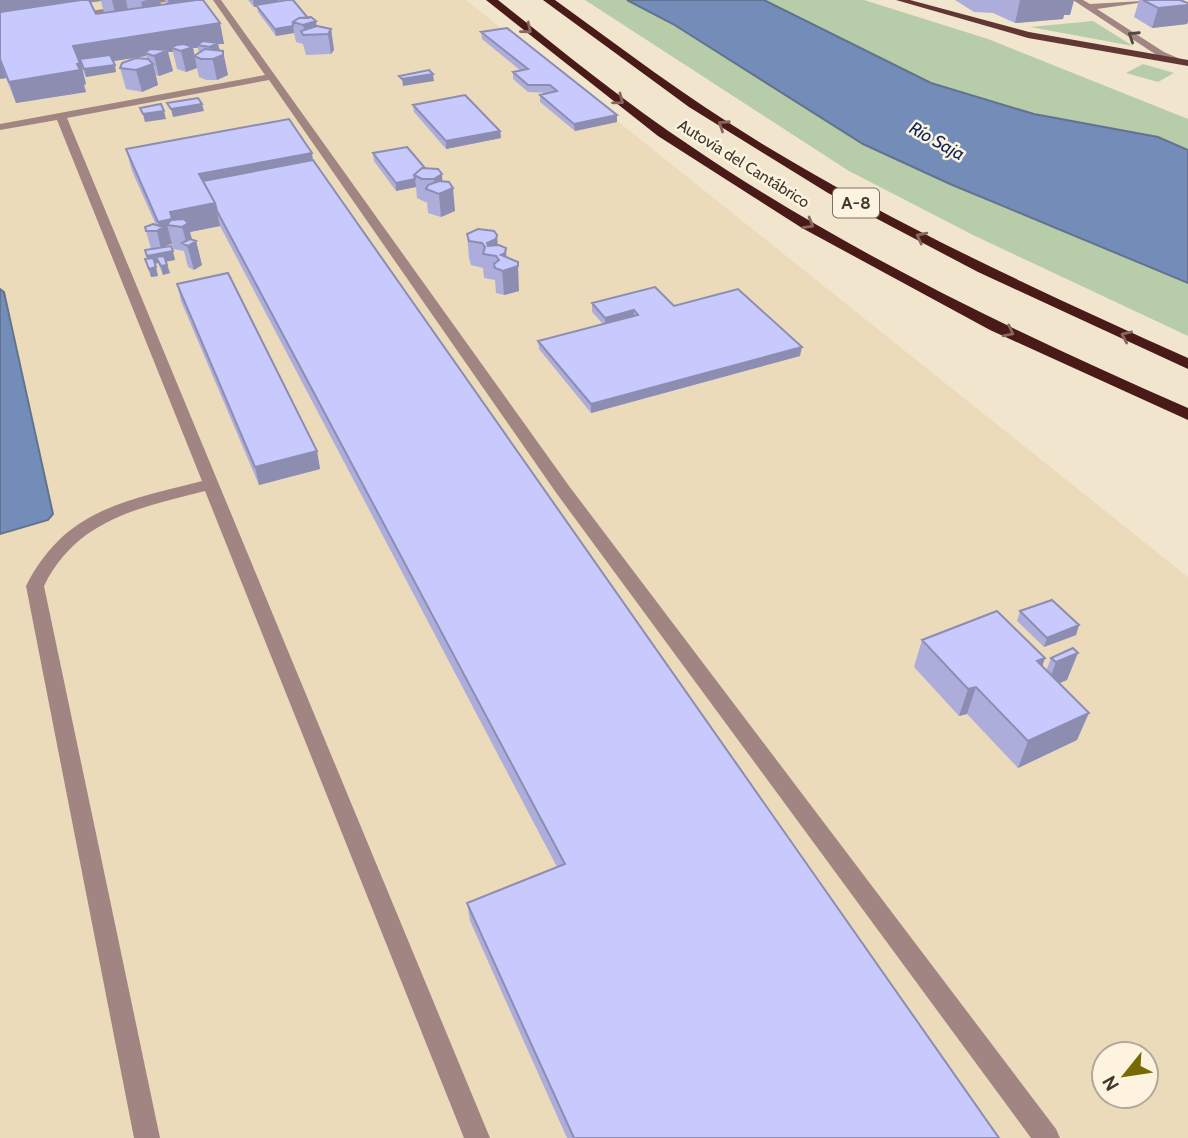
<svg xmlns="http://www.w3.org/2000/svg" width="1188" height="1138" font-family="Cabin,sans-serif">
  <style>
    .built { fill: #ebdbbb; fill-rule: evenodd }
    .green { fill: #b7cda9 }
    .water { fill: #738cb8; stroke: #63738f; stroke-width: 2 }
    .lines { fill: none; stroke-linecap: round; stroke-linejoin: round }
    .minor { fill: #a08582; fill-rule: evenodd }
    .major { fill: #613733; fill-rule: evenodd }
    .highway { fill: #4a1a19; fill-rule: evenodd }
    .wall { fill: #acadda; fill-rule: evenodd }
    .shaded-wall { fill: #8c8db1 }
    .building { fill: #c8c9fd; stroke: #8c8db1; stroke-width: 2 }
    .oneway { stroke: #89665e }
    .oneway2 { stroke: #524840 }
    .labels { text-anchor: middle; stroke-width: 5; stroke-linejoin: round; paint-order: stroke }
    .far-street-label { font-size: 16px; fill: #3e392f; stroke: #fdf3df }
    .far-water-label { font-size: 18px; font-style: italic; fill: #0c285e; stroke: #fdf3df }
    .shield { fill: #fdf3df; stroke: #777164; stroke-width: 2 }
    .shield-label { font-size: 18px; font-weight: bold; fill: #3e392f }
  </style>
  <rect width="100%" height="100%" fill="#f2e5cd"/>
  <path class="built" d="M0 0H466L1188 577V1138H0ZM1104 1054H1146V1096H1104Z"/>
  <path class="green" d="M585 0H627L673 24 863 144 950 184 1188 283V336L973 235 849 171Z
    M764 0H864L988 39 1188 119V150L1158 137 1034 114 931 83Z
    M1093 21 1133 46 1030 27Z
    M1143 64 1174 73 1158 82 1126 73Z"/>
  <path class="water" d="M627 0H764L931 83 1034 114 1158 137 1188 150V283L950 184 863 144 673 24Z
    M0 289 4 292 53 514 48 520 0 534Z"/>
  <g class="lines">
    <path class="minor" d="M155 0H176L73 18 69 15Z
      M213 0H221L569 486 1056 1129 1060 1138H1031L557 494 269 80 67 118 490 1138H464L205 491C139 508 77 519 44 586L160 1138H134L26 586C65 509 125 501 202 481L57 120 0 130V124L265 75Z
      M1073 0H1083L1090 4 1159 0 1097 9 1164 52 1185 61 1180 64 1158 56Z"/>
    <path class="major" d="M896 0H910L1029 32 1188 60V66L1028 38Z"/>
    <path class="highway" d="M486 0H498C561 50 624 102 692 147 847 252 1017 333 1188 408V420L990 330 802 228 658 136Z
      M543 0H555C621 48 686 97 756 140 893 224 1041 292 1188 358V369L978 272 828 193 689 107Z"/>
  </g>
  <path class="wall" d="M0 0H160L161 5 166 4 165 0H203L220 23 224 44H218L228 75 217 80H206L199 77 197 68 186 72 177 69 173 52H168L173 71 159 76 156 75 158 85 142 92 126 89 120 68 147 59 146 56 113 61 116 72 86 77 81 66 86 84 84 85 86 92 16 103 6 78 0 79ZM101 1 104 13 96 14 90 2ZM193 48H198L199 53 195 56Z
    M248 0H278L279 1 308 18 317 26 331 29 334 50 331 54 306 55 303 44 296 42 294 33 276 36 258 12 257 6 254 7Z
    M955 0H1074L1070 15H1064L1063 19 1015 23 993 13 974 12Z
    M1139 0H1180L1188 3V21L1187 24 1152 28 1134 17Z
    M481 32 617 122 575 131 540 102V95L548 93 528 92 513 79V72L521 71 482 39Z
    M413 105 500 131 501 138 446 149 414 112Z
    M126 149 313 160 999 1138H567L470 921 467 903 557 867 220 226 190 232 192 240 196 241 202 265 194 270 188 267 184 251 173 249 172 244 167 245 175 260 166 261 170 273 163 275 158 263 155 264 158 276 151 277 145 259H147L145 250 151 249 146 231 156 225 132 171Z
    M373 153 425 168 442 182 455 211 441 217 428 213 427 202H425L417 198 416 187 396 191 374 161Z
    M467 234 498 245 506 258 519 291 504 295 496 293 495 280 484 278 483 268 471 265 469 258Z
    M177 284 317 451 320 469 259 485 181 301Z
    M592 303 674 306 800 356 591 413 539 349 538 341 603 324 592 312Z
    M1020 611 1079 625 1076 635 1044 647 1017 621Z
    M922 640 1045 658 1042 667 1046 671 1051 658 1073 648 1067 680 1059 683 1077 740 1018 768 967 714 959 716 914 667Z"/>
  <path class="shaded-wall" d="M0 0H100L101 1 0 15Z
    M112 0H126L129 15 117 20Z
    M147 0H160L163 16 146 21 141 2Z
    M168 0H198L172 15Z
    M253 0H278L279 3 254 7Z
    M1020 0H1074L1070 15H1064L1063 19 1015 23Z
    M1188 5V21L1187 24 1152 28 1158 8Z
    M316 21 318 35H305L303 25Z
    M220 23 224 44H218L221 56 223 51 228 75 217 80 210 47 197 45 198 48H193L197 68 186 72 181 51 172 48 173 52H168L173 71 159 76 154 56 145 53 146 56 83 66 80 59 86 84 84 85 86 92 16 103 9 82 73 46Z
    M293 26 294 33 276 36 275 29Z
    M331 29 334 50 331 54 328 34Z
    M0 60 6 78 0 79Z
    M153 64 158 85 142 92 136 70Z
    M115 65 116 72 86 77 84 69Z
    M433 74 434 81 403 86 402 79Z
    M202 104 204 111 173 117 171 109Z
    M164 111 166 119 145 122 143 114Z
    M617 115V122L575 131 574 124Z
    M500 131 501 138 446 149V141Z
    M312 153 315 175 209 196 199 174Z
    M442 174 443 192 453 188 455 211 441 217 439 194 436 192 434 179Z
    M415 179 416 187 396 191V183Z
    M215 203 220 226 190 232 193 243 196 241 202 265 194 270 182 227 167 225 172 244 167 245 169 251H173L175 260 159 263 156 257 158 263 150 265 147 256 162 253 157 231 160 229 158 222 170 212Z
    M497 235 499 259 487 243Z
    M506 248 507 269 518 266 519 291 504 295 501 255Z
    M167 265 170 273 163 275 161 266Z
    M156 267 158 276 151 277 149 269Z
    M634 310V319L605 326V318Z
    M802 347 800 356 591 413V404Z
    M317 451 320 469 259 485 255 467Z
    M1079 625 1076 635 1044 647 1047 638Z
    M1078 653 1067 680 1046 689 1056 662Z
    M1045 658 1035 685 1037 661Z
    M976 687 967 714 959 716 968 689Z
    M1089 713 1077 740 1018 768 1028 741Z"/>
  <path class="building" d="M81 0H89L96 14 196 0H203L220 23 73 46 80 63 77 64 80 70 9 82 0 59V12Z
    M287 0H293L308 18H299L293 22V26L275 29 256 5Z
    M1143 0H1180L1188 3V5L1158 8Z
    M311 17 316 21 303 25 293 22 299 18Z
    M317 26 331 29 328 34 303 35 301 31Z
    M507 28 617 115 574 124 540 95 557 91 550 85H528L513 72 528 69 481 32Z
    M203 41 218 43 210 47 197 45Z
    M184 44 193 47 181 51 172 48 176 45Z
    M150 49 168 50 154 56 145 53Z
    M205 49 223 51V55L213 59H201L194 56Z
    M110 55 115 65 84 69 80 59Z
    M136 58 148 59 153 64 136 70 120 68 122 63Z
    M429 70 433 74 402 79 399 76Z
    M465 95 500 131 446 141 413 105Z
    M198 98 202 104 171 109 167 103Z
    M161 104 164 111 143 114 140 108Z
    M289 119 312 153 199 174 215 203 170 212 172 219 158 222 126 149Z
    M407 147 425 168H422L414 175 415 179 396 183 373 153Z
    M313 160 999 1138H574L467 903 565 864 217 211 215 203 203 181Z
    M422 168 438 169 442 174 434 179H422L414 175Z
    M439 181 449 182 453 188 439 194 426 189 428 185Z
    M184 219 188 223 182 227 167 225 171 220Z
    M153 224 163 227 157 231H146L145 227Z
    M478 229 494 231 497 235 496 239 487 243 488 246 499 245 506 248 505 253 501 255 518 262V266L503 271 495 268 494 264 499 260 496 256 483 254 485 247 482 243 469 241 467 234Z
    M190 239 196 241 188 246 182 243Z
    M171 246 173 251 147 256 145 250Z
    M164 256 167 265 161 266 156 257Z
    M153 258 156 267 149 269 145 259Z
    M228 273 317 451 255 467 177 284Z
    M655 287 674 306 738 289 802 347 591 404 538 341 638 315 634 310 605 318 592 303Z
    M1052 600 1079 625 1047 638 1020 611Z
    M997 611 1045 658 1037 661 1089 713 1028 741 976 687 968 689 922 640Z
    M1073 648 1078 653 1056 662 1051 658Z"/>
  <defs><path id="oneway-chevron" d="M-2-3.5L2.5 0L-2 3.5" fill="none" stroke-width="1.6" stroke-linecap="round" stroke-linejoin="round" transform="scale(1.75)"/></defs>
  <g class="oneway">
    <use href="#oneway-chevron" transform="translate(527 29) rotate(39)"/>
    <use href="#oneway-chevron" transform="translate(619 100) rotate(37)"/>
    <use href="#oneway-chevron" transform="translate(723 125) rotate(-147)"/>
    <use href="#oneway-chevron" transform="translate(809 224) rotate(30)"/>
    <use href="#oneway-chevron" transform="translate(921 237) rotate(-153)"/>
    <use href="#oneway-chevron" transform="translate(1009 332) rotate(27)"/>
    <use href="#oneway-chevron" transform="translate(1126 336) rotate(-156)"/>
  </g>
  <use class="oneway2" href="#oneway-chevron" transform="translate(1133 36) rotate(-147)"/>
  <g class="labels">
    <g class="far-street-label">
      <text transform="translate(744 163) rotate(32)" y="6">Autovía del Cantábrico</text>
    </g>
    <g class="far-water-label">
      <text transform="translate(937 141) rotate(29)" y="6">Río Saja</text>
    </g>
    <rect class="shield" x="833" y="188.5" width="46" height="29" rx="5"/>
    <g class="shield-label">
      <text x="856" y="209">A-8</text>
    </g>
  </g>
  <g transform="translate(1125 1075) rotate(240)"><circle r="33" fill="#fdf3df" stroke="#b1a999" stroke-width="2"/>
  <path d="M0-5L12 26L0 18L-12 26Z" fill="#766a02"/>
  <text y="-10" font-size="19" font-weight="bold" text-anchor="middle" fill="#3e392f">N</text>
  </g>
</svg>
